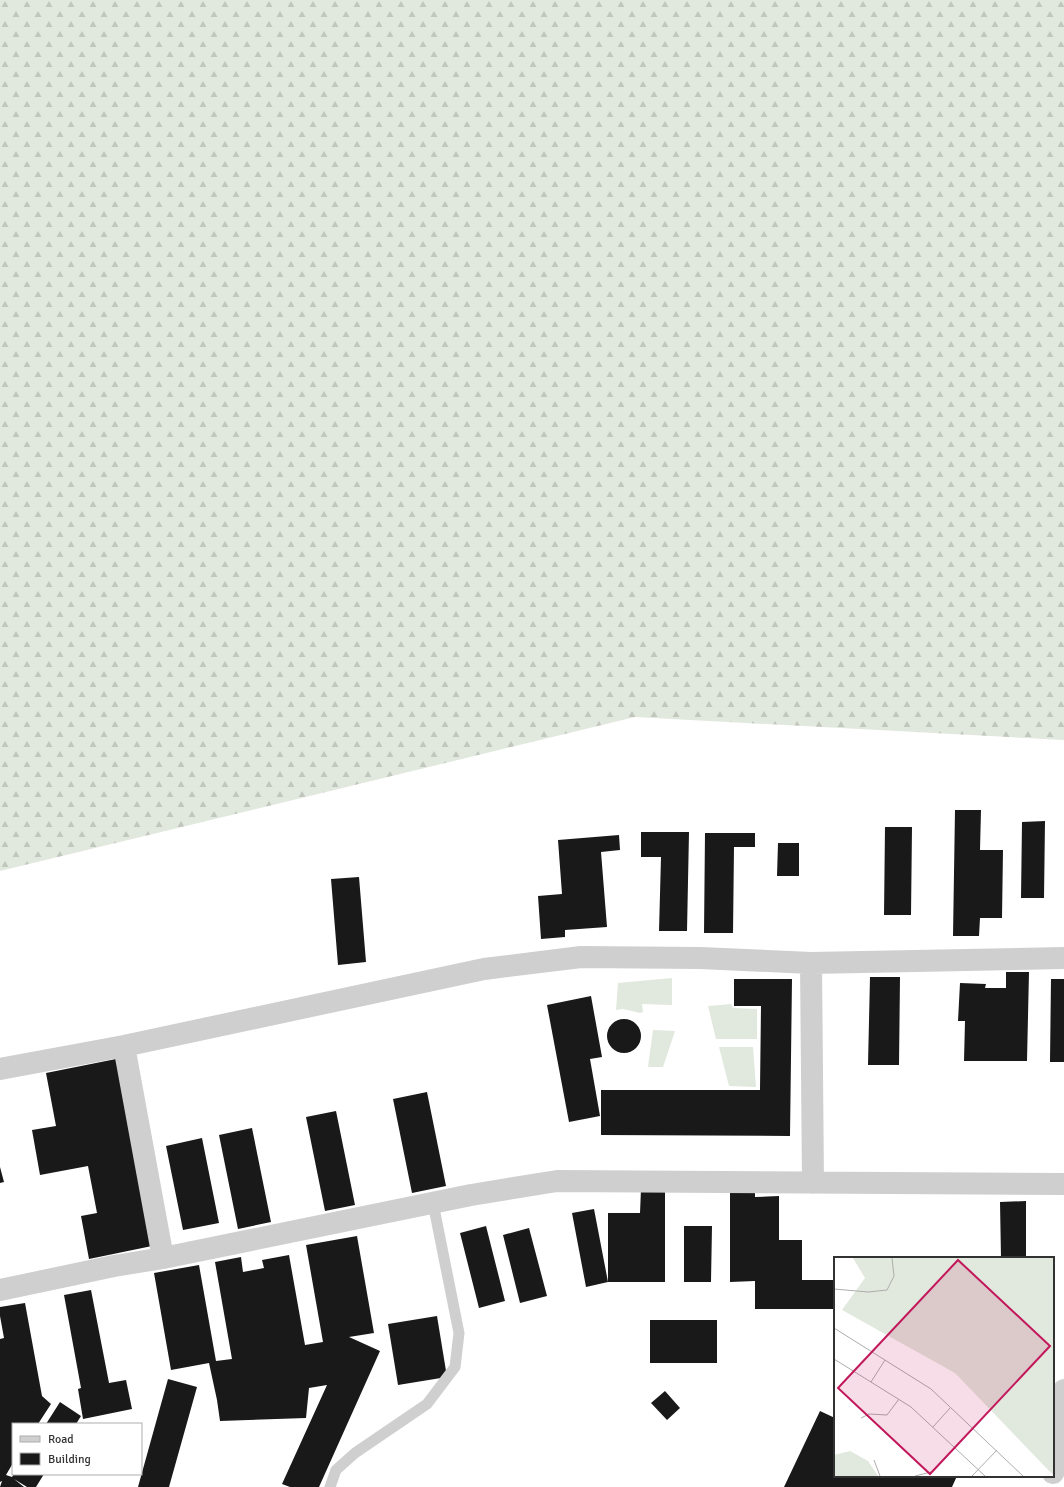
<svg xmlns="http://www.w3.org/2000/svg" width="1064" height="1487" font-family="Signika,sans-serif">
<style>
.grass{fill:#e1e8dd}
.forest{fill:url(#forest-firs)}
.building{fill:#191919}
.lines{fill:none;stroke-linecap:round;stroke-linejoin:round}
.lane{stroke:#cfcfcf;stroke-width:11}
.street{stroke:#cfcfcf;stroke-width:22}
.inset-road{fill:none;stroke:#adadad;stroke-width:1}
.view{fill:#c2185b;fill-opacity:0.15;stroke:#c2185b;stroke-width:2}
.inset-edge{fill:none;stroke:#323232;stroke-width:2}
</style>
<defs>
<pattern id="forest-firs" width="22" height="20" patternUnits="userSpaceOnUse"><rect width="22" height="20" fill="#e1e8dd"/><path d="M5 1l3.5 6h-7zM16 11l3.5 6h-7z" fill="#c2c7be"/></pattern>
</defs>
<rect width="100%" height="100%" fill="#fff"/>
<!-- grass -->
<path class="grass" d="M 672,978 L 672,1005 L 642,1004 L 643,1012 L 640,1013 L 623,1009 L 616,1010 L 618,983 Z
M 731,1004 L 733,1008 L 757,1009 L 757,1039 L 716,1039 L 708,1006 Z
M 653,1030 L 675,1031 L 663,1067 L 648,1067 Z
M 719,1047 L 753,1047 L 756,1087 L 729,1086 Z"/>
<!-- forest -->
<path class="forest" d="M 0,0 L 1064,0 L 1064,740 L 635,717 L 0,871 Z"/>
<!-- building -->
<path class="building" d="M 955,810 L 981,810 L 980,850 L 1003,850 L 1002,918 L 980,918 L 979,936 L 953,936 Z
M 1045,821 L 1044,898 L 1021,898 L 1022,822 Z
M 885,827 L 912,827 L 911,915 L 884,915 Z
M 641,832 L 689,832 L 687,931 L 659,931 L 661,857 L 641,857 Z
M 705,833 L 755,833 L 755,847 L 734,847 L 733,933 L 704,933 Z
M 619,835 L 620,850 L 601,852 L 607,927 L 565,930 L 565,937 L 541,939 L 538,896 L 562,894 L 558,840 Z
M 778,843 L 799,843 L 799,876 L 777,876 Z
M 359,877 L 366,962 L 338,965 L 331,879 Z
M 1006,972 L 1029,972 L 1027,1061 L 964,1061 L 965,1021 L 958,1021 L 960,983 L 986,984 L 985,988 L 1006,988 Z
M 870,977 L 900,977 L 899,1065 L 868,1065 Z
M 734,979 L 792,979 L 790,1136 L 601,1135 L 601,1090 L 760,1090 L 761,1006 L 734,1006 Z
M 1051,979 L 1064,979 L 1064,1062 L 1050,1062 Z
M 591,996 L 602,1057 L 590,1059 L 600,1116 L 569,1122 L 547,1005 Z
M607 1036a17 17 0 1 1 34 0a17 17 0 1 1-34 0Z
M 116,1059 L 152,1246 L 89,1259 L 81,1216 L 97,1213 L 88,1166 L 40,1175 L 32,1130 L 56,1126 L 46,1073 Z
M 427,1092 L 446,1186 L 412,1193 L 393,1099 Z
M 336,1111 L 355,1205 L 325,1211 L 306,1117 Z
M 252,1128 L 271,1222 L 238,1229 L 219,1135 Z
M 202,1138 L 219,1223 L 183,1230 L 166,1146 Z
M 0,1167 L 4,1182 L 0,1183 Z
M 641,1189 L 665,1189 L 665,1282 L 608,1282 L 586,1287 L 572,1213 L 594,1209 L 608,1282 L 608,1213 L 640,1213 Z
M 730,1189 L 755,1189 L 755,1197 L 779,1196 L 779,1240 L 802,1240 L 802,1280 L 835,1280 L 835,1309 L 755,1309 L 755,1281 L 730,1282 Z
M 1026,1201 L 1026,1258 L 1001,1258 L 1000,1202 Z
M 486,1226 L 505,1301 L 479,1308 L 460,1233 Z
M 684,1226 L 712,1226 L 711,1282 L 684,1282 Z
M 529,1228 L 547,1296 L 520,1303 L 503,1235 Z
M 357,1236 L 374,1333 L 349,1337 L 380,1351 L 319,1487 L 290,1487 L 282,1484 L 327,1385 L 309,1388 L 306,1418 L 220,1421 L 217,1400 L 209,1363 L 171,1370 L 154,1273 L 199,1265 L 216,1361 L 232,1359 L 215,1262 L 241,1257 L 243,1272 L 264,1268 L 262,1260 L 289,1255 L 305,1345 L 323,1342 L 306,1245 Z
M 91,1290 L 109,1383 L 126,1380 L 132,1409 L 83,1419 L 78,1389 L 81,1388 L 64,1295 Z
M 25,1303 L 42,1396 L 51,1404 L 38,1424 L 13,1424 L 13,1463 L 6,1475 L 12,1477 L 14,1474 L 44,1474 L 36,1487 L 27,1487 L 14,1479 L 24,1487 L 0,1487 L 2,1481 L 0,1482 L 0,1339 L 4,1338 L 0,1316 L 0,1307 Z
M 437,1316 L 447,1377 L 398,1385 L 388,1324 Z
M 650,1320 L 717,1320 L 717,1363 L 650,1363 Z
M 168,1379 L 197,1387 L 169,1487 L 138,1487 Z
M 665,1391 L 680,1408 L 667,1420 L 651,1403 Z
M 60,1402 L 81,1416 L 76,1424 L 46,1424 Z
M 820,1411 L 835,1418 L 835,1476 L 957,1476 L 952,1487 L 784,1487 Z"/>
<g class="lines">
<!-- lane -->
<path class="lane" d="M 330,1487 L 336,1470 L 355,1453 L 427,1404 L 455,1367 L 459,1333 L 433,1203"/>
<!-- street -->
<path class="street" d="M 811,963 L 813,1183
M 124,1046 L 163,1258
M 0,1069 L 124,1046 L 484,969 L 581,957 L 700,958 L 811,963 L 1064,958
M 0,1290 L 114,1266 L 163,1258 L 471,1195 L 557,1181 L 1064,1184
M 1053,1473 L 1057,1466 L 1064,1390"/>
</g>
<!-- overview -->
<g transform="translate(834 1257)">
<rect width="220" height="220" fill="#fff"/>
<path d="M 19,1 L 220,1 L 220,219 L 121,116 L 8,53 L 31,21 Z" fill="#e1e8dd"/>
<path d="M 16,194 L 34,204 L 44,219 L 0,219 L 0,198 Z" fill="#e1e8dd"/>
<path class="inset-road" d="M 0,32 L 34,35 L 53,33 L 60,19 L 58,1M 0,71 L 97,132 L 189,219M 0,102 L 77,150 L 151,219M 37,125 L 51,103M 27,161 L 35,157 L 53,158 L 65,142M 99,170 L 116,151M 40,203 L 46,219M 81,219 L 97,215 L 107,205M 138,219 L 163,193"/>
<path class="view" d="M 124,3 L 216,89 L 96,217 L 4,131 Z"/>
<rect width="220" height="220" class="inset-edge"/>
</g>
<!-- legend -->
<rect x="12" y="1423" width="130" height="52" fill="#ffffff" stroke="#adadad"/>
<rect x="20" y="1436" width="20" height="6" fill="#cfcfcf" stroke="#adadad"/>
<text x="48" y="1443" font-size="12" fill="#323232">Road</text>
<rect x="20" y="1453" width="20" height="12" fill="#191919" stroke="#adadad"/>
<text x="48" y="1463" font-size="12" fill="#323232">Building</text>
</svg>
